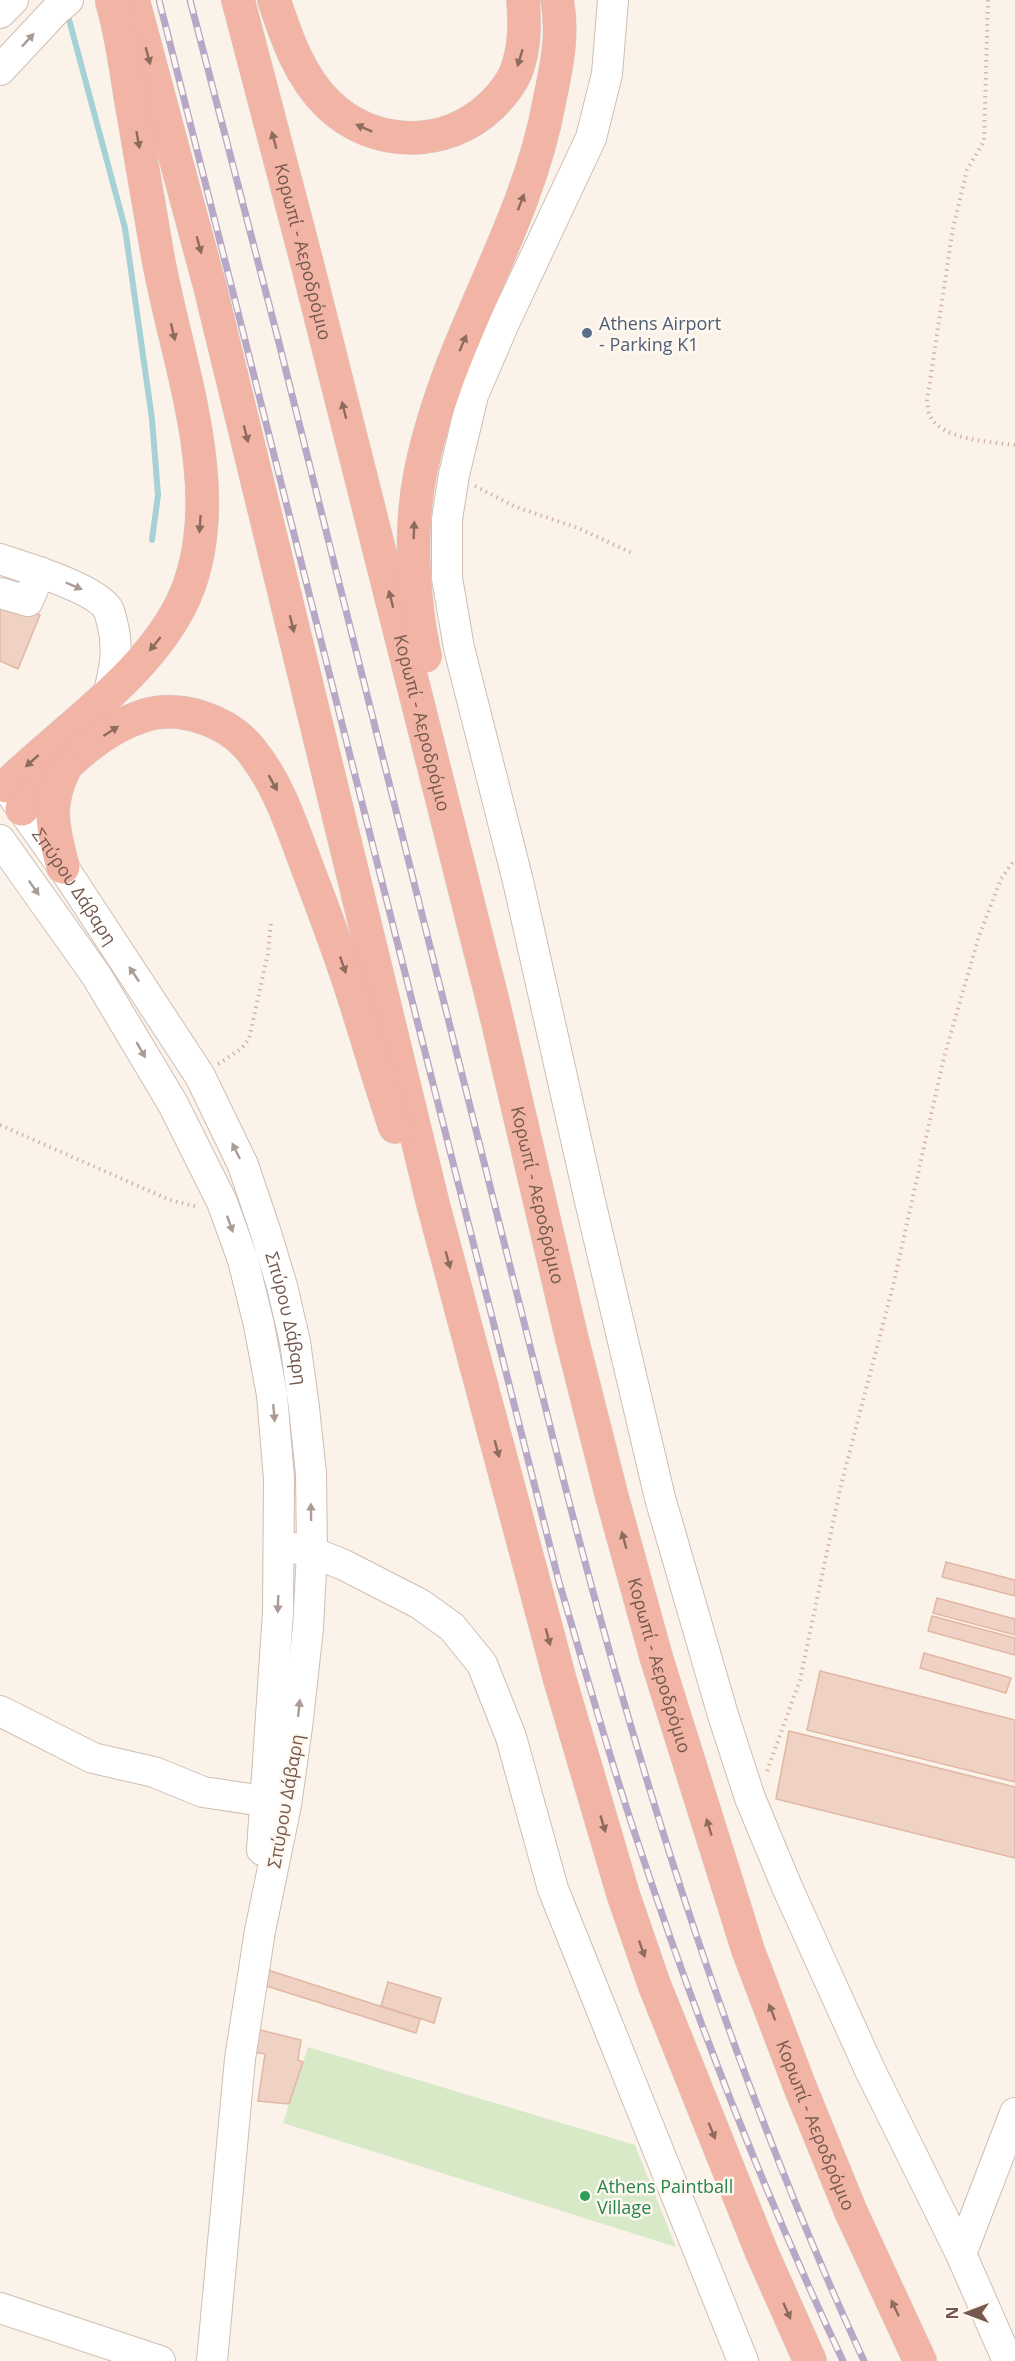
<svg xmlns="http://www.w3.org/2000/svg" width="1015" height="2361" font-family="'Open Sans',sans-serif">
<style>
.green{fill:#d8e9c8}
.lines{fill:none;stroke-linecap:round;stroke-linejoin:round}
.stream{stroke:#a6d1d6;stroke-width:6}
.building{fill:#efd2c3;stroke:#e1b7a4;stroke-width:1.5}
.minor-casing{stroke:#cfbdb2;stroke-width:32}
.highway-casing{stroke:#d8d1cd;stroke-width:34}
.path{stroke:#d5b5a6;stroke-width:4;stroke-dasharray:1.5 4.5;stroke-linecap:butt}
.minor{stroke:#fff;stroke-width:30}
.highway{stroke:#f2b4a5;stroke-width:33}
.rail-casing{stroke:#b6a8c6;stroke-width:7}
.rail{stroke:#fef8f0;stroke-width:4.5;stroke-dasharray:14;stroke-linecap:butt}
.oneway{fill:#ac9b95}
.oneway2{fill:#8e6b5f}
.service-dot{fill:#5c6f8a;stroke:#fef8f0;stroke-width:2}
.leisure-dot{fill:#2e9e5b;stroke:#fef8f0;stroke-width:2}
.labels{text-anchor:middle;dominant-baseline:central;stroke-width:5;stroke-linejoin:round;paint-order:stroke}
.street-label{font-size:18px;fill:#75594e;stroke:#fef8f0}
.service-label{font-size:18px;fill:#4e5e75;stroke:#fef8f0;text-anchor:start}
.leisure-label{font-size:18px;fill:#27864d;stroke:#fef8f0;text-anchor:start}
</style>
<rect width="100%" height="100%" fill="#fbf3ea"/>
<!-- green -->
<path class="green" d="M 308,2047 L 635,2145 L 676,2247 L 283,2123 Z"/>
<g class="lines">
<!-- stream -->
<path class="stream" d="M 67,12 L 125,228 L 152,419 L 158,495 L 152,540"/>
</g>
<!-- building -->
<path class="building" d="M 0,598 L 40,615 L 18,669 L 0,661 Z
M 946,1562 L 1015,1580 L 1015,1596 L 942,1577 Z
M 937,1598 L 1015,1619 L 1015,1635 L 933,1613 Z
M 932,1616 L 1015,1638 L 1015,1655 L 928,1631 Z
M 924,1653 L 1011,1678 L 1006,1693 L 920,1668 Z
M 820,1671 L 1015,1720 L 1015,1782 L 807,1730 Z
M 789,1731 L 1015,1787 L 1015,1858 L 776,1799 Z
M 268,1970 L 420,2019 L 416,2033 L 263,1985 Z
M 388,1982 L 441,1998 L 434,2023 L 381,2006 Z
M 256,2029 L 301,2040 L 298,2060 L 303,2062 L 289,2104 L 258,2101 L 265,2054 L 254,2052 Z"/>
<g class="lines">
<defs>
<g id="minor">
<path d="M 613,0 L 607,74 L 591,138 L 505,321 L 473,395 L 454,475 L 447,519 L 447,578 L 459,648 L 518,881 L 589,1197 L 660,1498 L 723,1715 L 750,1798 L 787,1887 L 870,2070 L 961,2254 L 1008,2361"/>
<path d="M 0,13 L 13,0"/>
<path d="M 0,70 L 56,10 L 68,0"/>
<path d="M 0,559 C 24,567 95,588 108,609 C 110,612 111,619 112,622 C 119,648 115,669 108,695"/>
<path d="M 0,593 L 28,601 L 40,572"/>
<path id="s1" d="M 8,789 L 63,867 L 200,1076 L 243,1165 L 266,1233 L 282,1286 L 295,1342 L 304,1408 L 311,1473 L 312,1552 L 308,1628 L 297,1727 L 286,1805 L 260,1931 L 240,2059 L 212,2361"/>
<path d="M 0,840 L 96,975 L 173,1104 L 222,1202 L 243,1260 L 259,1325 L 272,1395 L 279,1479 L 278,1612 L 262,1850"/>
<path d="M 293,1548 L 312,1552 L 344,1565 L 420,1604 L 452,1627 L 482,1664 L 511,1737 L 553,1889 L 743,2361"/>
<path d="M 0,1711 L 93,1758 L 154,1772 L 203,1792 L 283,1804"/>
<path d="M 961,2254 L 1015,2113"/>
<path d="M 0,2308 L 160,2361"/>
</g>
<g id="highway">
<path d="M 133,0 L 210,287 L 433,1204 L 560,1680 L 623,1894 L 654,1984 L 762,2253 L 810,2361"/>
<path id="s2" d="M 238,0 L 307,263 L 493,1002 L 572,1339 L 612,1497 L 657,1660 L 748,1950 L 800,2087 L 851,2212 L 920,2361"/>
<path d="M 274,0 C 286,37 300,77 328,104 C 374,149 447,149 492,105 C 501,96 511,84 516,72 C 525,48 525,25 523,0"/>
<path d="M 425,656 C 413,601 409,530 420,475 C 426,443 436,411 447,380 C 481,287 531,201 549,103 C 556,69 564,35 557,0"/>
<path d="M 6,786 C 64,729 152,672 185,596 C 230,491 175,358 157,252 C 148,200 139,148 130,95 C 125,64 121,32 112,2"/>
<path d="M 22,809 C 58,774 94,731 143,716 C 179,704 227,720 251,750 C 280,786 293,830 309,872 C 324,911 338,949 351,988 C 366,1034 379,1081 395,1127"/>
<path d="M 63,867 C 53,828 46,806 65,768"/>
</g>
</defs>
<!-- minor casing -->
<use href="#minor" class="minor-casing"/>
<!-- highway casing -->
<use href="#highway" class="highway-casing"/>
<!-- path -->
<path class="path" d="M 988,0 L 984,141 L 967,170 L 953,228 L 927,401 C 928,406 928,412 930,416 C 942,440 991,442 1015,445
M 475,486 L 516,507 L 578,528 L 632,553
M 218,1064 L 241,1049 L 249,1039 L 268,953 L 271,922
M 0,1125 L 170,1200 L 198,1207
M 767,1771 L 800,1680 L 841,1485 L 893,1286 L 944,1057 L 979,936 L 1001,879 L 1015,859"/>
<!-- minor -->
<use href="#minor" class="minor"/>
<!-- highway -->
<use href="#highway" class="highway"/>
<defs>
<path id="rail" d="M 159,0 L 559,1582 C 585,1669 609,1757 638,1843 C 696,2019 764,2193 843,2361
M 190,0 L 278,339 L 565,1486 C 642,1785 734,2080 864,2361"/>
</defs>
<!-- rail casing -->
<use href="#rail" class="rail-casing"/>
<!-- rail -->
<use href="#rail" class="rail"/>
</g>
<!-- one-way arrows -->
<defs><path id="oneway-solid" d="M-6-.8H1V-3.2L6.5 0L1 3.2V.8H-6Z" transform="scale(1.5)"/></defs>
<g class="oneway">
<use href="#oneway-solid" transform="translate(28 40) rotate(-47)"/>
<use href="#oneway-solid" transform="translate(74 586) rotate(23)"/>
<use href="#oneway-solid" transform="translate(34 888) rotate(55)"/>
<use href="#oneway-solid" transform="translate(134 974) rotate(-124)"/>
<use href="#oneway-solid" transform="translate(141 1050) rotate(60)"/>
<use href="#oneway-solid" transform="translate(236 1151) rotate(-116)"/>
<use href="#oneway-solid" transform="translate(230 1224) rotate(70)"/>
<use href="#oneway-solid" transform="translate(274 1413) rotate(85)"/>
<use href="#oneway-solid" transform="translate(311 1512) rotate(-91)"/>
<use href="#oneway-solid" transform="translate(278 1604) rotate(92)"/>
<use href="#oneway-solid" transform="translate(299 1708) rotate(-84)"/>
</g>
<g class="oneway2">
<use href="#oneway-solid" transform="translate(148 56) rotate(75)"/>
<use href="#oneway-solid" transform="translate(520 58) rotate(107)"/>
<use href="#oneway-solid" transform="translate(364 128) rotate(-156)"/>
<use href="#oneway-solid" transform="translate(138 140) rotate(80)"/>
<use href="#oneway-solid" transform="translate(274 140) rotate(-105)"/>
<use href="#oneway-solid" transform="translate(521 202) rotate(-69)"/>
<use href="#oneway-solid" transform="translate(199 245) rotate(75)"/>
<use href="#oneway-solid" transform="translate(173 332) rotate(77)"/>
<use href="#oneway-solid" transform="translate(463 343) rotate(-67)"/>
<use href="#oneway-solid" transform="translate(344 410) rotate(-104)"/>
<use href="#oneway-solid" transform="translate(246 434) rotate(76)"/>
<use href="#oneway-solid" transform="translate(200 524) rotate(94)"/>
<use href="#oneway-solid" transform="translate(414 530) rotate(-88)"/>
<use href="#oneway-solid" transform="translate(391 599) rotate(-104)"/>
<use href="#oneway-solid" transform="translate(292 624) rotate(76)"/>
<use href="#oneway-solid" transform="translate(155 644) rotate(129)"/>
<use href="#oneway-solid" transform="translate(111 731) rotate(-33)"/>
<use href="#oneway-solid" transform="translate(32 761) rotate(138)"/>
<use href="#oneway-solid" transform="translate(273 783) rotate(61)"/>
<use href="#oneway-solid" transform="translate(343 965) rotate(71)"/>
<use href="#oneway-solid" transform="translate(448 1260) rotate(75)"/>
<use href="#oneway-solid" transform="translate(497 1449) rotate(75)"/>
<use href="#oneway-solid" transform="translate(624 1540) rotate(-105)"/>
<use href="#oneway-solid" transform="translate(548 1637) rotate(75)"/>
<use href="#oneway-solid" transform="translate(603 1824) rotate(73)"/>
<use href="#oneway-solid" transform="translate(709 1827) rotate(-107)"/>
<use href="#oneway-solid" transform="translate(642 1949) rotate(71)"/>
<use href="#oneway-solid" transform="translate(772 2012) rotate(-111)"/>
<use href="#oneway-solid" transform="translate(712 2131) rotate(68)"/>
<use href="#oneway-solid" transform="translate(895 2308) rotate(-115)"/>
<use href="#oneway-solid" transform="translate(787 2311) rotate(66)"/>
</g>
<!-- markers -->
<circle class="service-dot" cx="587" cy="333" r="6"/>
<circle class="leisure-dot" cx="585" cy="2196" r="6"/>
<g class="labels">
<!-- street labels -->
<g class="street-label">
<text stroke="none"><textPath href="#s2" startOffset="260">Κορωπί - Αεροδρόμιο</textPath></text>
<text stroke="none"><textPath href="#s2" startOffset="746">Κορωπί - Αεροδρόμιο</textPath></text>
<text stroke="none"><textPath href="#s1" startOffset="118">Σπύρου Δάβαρη</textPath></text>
<text stroke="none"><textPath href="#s2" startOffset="1232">Κορωπί - Αεροδρόμιο</textPath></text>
<text stroke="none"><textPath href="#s1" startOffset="604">Σπύρου Δάβαρη</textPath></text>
<text stroke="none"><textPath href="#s2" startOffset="1718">Κορωπί - Αεροδρόμιο</textPath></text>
<text transform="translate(285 1801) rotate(-80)">Σπύρου Δάβαρη</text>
<text stroke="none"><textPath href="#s2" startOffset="2204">Κορωπί - Αεροδρόμιο</textPath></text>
</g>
<!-- service labels -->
<g class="service-label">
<text x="599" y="323">Athens Airport<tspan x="599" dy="21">- Parking K1</tspan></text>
</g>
<!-- leisure labels -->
<g class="leisure-label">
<text x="597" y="2186">Athens Paintball<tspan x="597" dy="21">Village</tspan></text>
</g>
</g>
<!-- north arrow -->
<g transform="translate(967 2313) rotate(270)" stroke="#fef8f0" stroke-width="4.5" paint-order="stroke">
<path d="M0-4.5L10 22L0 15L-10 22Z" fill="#75594e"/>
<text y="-9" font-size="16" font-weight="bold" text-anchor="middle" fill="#75594e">N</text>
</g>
</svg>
